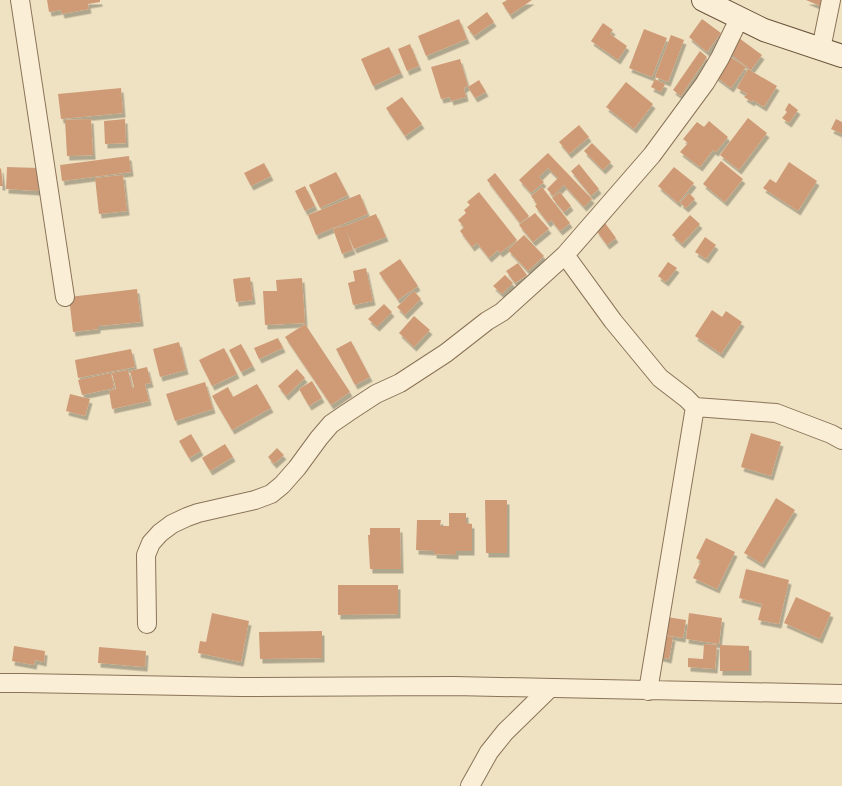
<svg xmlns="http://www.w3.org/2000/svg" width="842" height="786" font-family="'Source Serif 4',serif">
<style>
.building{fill:#cf9b77;filter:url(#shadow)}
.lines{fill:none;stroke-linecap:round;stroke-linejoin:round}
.minor-casing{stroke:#8a7359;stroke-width:20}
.secondary-casing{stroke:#6c543c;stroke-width:24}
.minor{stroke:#faefd6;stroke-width:18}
.secondary{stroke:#faefd6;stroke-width:22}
</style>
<defs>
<filter id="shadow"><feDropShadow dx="2.5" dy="4.5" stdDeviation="0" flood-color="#0004"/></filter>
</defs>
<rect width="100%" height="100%" fill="#efe2c2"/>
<!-- building -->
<path class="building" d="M 47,0 L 100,0 L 100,2 L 88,4 L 89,9 L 62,14 L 61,10 L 49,12 Z
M 507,0 L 532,0 L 510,15 L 502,3 Z
M 806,0 L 823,0 L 820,6 Z
M 487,12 L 494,22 L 474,36 L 467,27 Z
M 459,19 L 467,39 L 426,56 L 418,36 Z
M 702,19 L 721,33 L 707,52 L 689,37 Z
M 603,23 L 613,30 L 610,34 L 627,46 L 618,60 L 591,41 Z
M 644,29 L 667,38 L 652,77 L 629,68 Z
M 671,35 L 684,40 L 668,82 L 655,77 Z
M 739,38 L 762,55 L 751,70 L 728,52 Z
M 410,44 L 419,66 L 407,71 L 398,49 Z
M 389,47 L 401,73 L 373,86 L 361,59 Z
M 700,51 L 707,57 L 681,96 L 673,90 Z
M 729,56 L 746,67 L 731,88 L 715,76 Z
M 460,59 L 468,86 L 464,88 L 466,97 L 451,101 L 450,97 L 441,99 L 431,67 Z
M 748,69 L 777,86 L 764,107 L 753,100 L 752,102 L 744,97 L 747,94 L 737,88 Z
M 655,79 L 665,84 L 661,92 L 651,87 Z
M 479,80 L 486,92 L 475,98 L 468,87 Z
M 626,82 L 653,104 L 634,129 L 606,107 Z
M 121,88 L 123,113 L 61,119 L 58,94 Z
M 402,97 L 422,124 L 405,136 L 386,108 Z
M 789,103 L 798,110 L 789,123 L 782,118 L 787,112 L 785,110 Z
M 748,118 L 767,133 L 739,170 L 720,155 Z
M 91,119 L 93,155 L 67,156 L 65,120 Z
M 125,119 L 126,143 L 105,144 L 104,121 Z
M 836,119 L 842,122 L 842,134 L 831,129 Z
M 709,121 L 728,137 L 716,152 L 713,150 L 700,167 L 680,152 L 688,143 L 683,139 L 697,122 L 704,127 Z
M 579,125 L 589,137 L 569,154 L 559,142 Z
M 592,143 L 611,162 L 603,170 L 584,151 Z
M 548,153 L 592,199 L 584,207 L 564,185 L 553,196 L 547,189 L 558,178 L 548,168 L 539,177 L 544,182 L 531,193 L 519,180 Z
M 129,156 L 131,172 L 62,181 L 60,165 Z
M 721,161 L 743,179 L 725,202 L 703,184 Z
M 789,162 L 817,181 L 798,211 L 763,188 L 770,179 L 776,183 Z
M 264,163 L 271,176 L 251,186 L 244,173 Z
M 579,164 L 599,189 L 591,196 L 571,171 Z
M 7,167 L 39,168 L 38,191 L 6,189 Z
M 674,167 L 694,183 L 678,203 L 658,186 Z
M 1,168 L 3,186 L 0,186 L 0,169 Z
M 336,172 L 348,195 L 320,208 L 309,185 Z
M 495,173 L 529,216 L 520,223 L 487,180 Z
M 123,175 L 127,211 L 99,214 L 95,178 Z
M 305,186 L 315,206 L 305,211 L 295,191 Z
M 542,187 L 570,223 L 560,231 L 551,220 L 548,223 L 535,206 L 537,204 L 531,196 Z
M 479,192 L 517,240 L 500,253 L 498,250 L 489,258 L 477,243 L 472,247 L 460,231 L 464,227 L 458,220 L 466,213 L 464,210 L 470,205 L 467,202 Z
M 560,192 L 571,206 L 564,212 L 552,198 Z
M 689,193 L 695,199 L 686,208 L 680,203 Z
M 360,194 L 368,214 L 316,235 L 308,215 Z
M 535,213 L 549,229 L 533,242 L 519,225 Z
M 376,214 L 386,237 L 354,249 L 346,230 L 353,250 L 342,254 L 333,229 L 344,226 L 345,226 Z
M 690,215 L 700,224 L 682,244 L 672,235 Z
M 605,223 L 616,238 L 607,245 L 596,230 Z
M 524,235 L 544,256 L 528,271 L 508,250 Z
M 705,237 L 716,245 L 706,259 L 695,252 Z
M 400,259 L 418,286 L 398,300 L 379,273 Z
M 668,262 L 677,268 L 666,282 L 658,276 Z
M 518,263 L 527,275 L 515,283 L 506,271 Z
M 366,268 L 373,301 L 353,305 L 348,283 L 355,281 L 353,271 Z
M 505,275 L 513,283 L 502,294 L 493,286 Z
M 250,277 L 253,300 L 236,302 L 233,279 Z
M 302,278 L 305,323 L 265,325 L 263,291 L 277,291 L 276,280 Z
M 137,289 L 141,322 L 98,326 L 98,329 L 73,332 L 69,297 Z
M 414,291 L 421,299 L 405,315 L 397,307 Z
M 384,304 L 392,312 L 377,327 L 368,319 Z
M 712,310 L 722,317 L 726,311 L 742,322 L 721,354 L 695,336 Z
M 414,316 L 430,330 L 414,347 L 399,333 Z
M 305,324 L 350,392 L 331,405 L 285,337 Z
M 278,338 L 283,348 L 259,359 L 254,348 Z
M 351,341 L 370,377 L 355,385 L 336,349 Z
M 179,342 L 186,370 L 160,377 L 153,349 Z
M 241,344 L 253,366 L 241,372 L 229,350 Z
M 224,348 L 237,374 L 212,386 L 199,360 Z
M 131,349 L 135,367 L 78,378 L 75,360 Z
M 147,367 L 151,383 L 145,384 L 149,401 L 112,409 L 109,391 L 116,389 L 112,373 L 128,370 L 132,388 L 134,387 L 130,371 Z
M 297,369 L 305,378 L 286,396 L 278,386 Z
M 111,373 L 114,388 L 82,395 L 78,380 Z
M 312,381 L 322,398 L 309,406 L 299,389 Z
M 205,382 L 213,409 L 175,421 L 166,394 Z
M 257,384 L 271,408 L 232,430 L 212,396 L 228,387 L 233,397 Z
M 70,394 L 90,399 L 85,416 L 66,411 Z
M 751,433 L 781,442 L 771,476 L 741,467 Z
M 191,434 L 201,451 L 189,458 L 179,441 Z
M 225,444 L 233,457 L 210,471 L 202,458 Z
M 277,448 L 284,455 L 274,464 L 268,457 Z
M 776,498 L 795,510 L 762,564 L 744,553 Z
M 485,500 L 507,500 L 507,553 L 486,553 Z
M 449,513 L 466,513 L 466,523 L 472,524 L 472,551 L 456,551 L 456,555 L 434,554 L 434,551 L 416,550 L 417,520 L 441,520 L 440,526 L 449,526 Z
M 370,528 L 400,528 L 401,569 L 370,569 L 368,535 L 370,535 Z
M 706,538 L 735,552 L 717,589 L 693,578 L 701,561 L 696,558 Z
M 746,569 L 789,580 L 779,624 L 758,620 L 762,604 L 739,598 Z
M 338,585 L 398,585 L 398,614 L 338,615 Z
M 796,597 L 831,613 L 820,639 L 784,623 Z
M 212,613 L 249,621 L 241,662 L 198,653 L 200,641 L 206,642 Z
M 689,613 L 722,618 L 719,644 L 686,639 Z
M 667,617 L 686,620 L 683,638 L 665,635 Z
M 322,631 L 322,658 L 260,659 L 259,632 Z
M 662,635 L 673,637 L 669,659 L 657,656 Z
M 704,644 L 717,645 L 715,669 L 688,667 L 688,658 L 703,659 Z
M 720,645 L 749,646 L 749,671 L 720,671 Z
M 14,646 L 45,651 L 44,662 L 35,660 L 34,665 L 12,661 Z
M 99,647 L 146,651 L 145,667 L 98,663 Z"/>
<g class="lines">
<defs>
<path id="minor" d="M 20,0 L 65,297
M 821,49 L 831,0
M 565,255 L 613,321 L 660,378 L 686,398 L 695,407 L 776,413 L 831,434 L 842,440
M 147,624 L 146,555 L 151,543 L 160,533 L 172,524 L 187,517 L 198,513 L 255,500 L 271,494 L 282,485 L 297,468 L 319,438 L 331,424 L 347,413 L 376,394 L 400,383 L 446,353 L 487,321 L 502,312 L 565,255 L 652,155 L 705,83 L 720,58 L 740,17
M 0,683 L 22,683 L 241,687 L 454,686 L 842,694
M 648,691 L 695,407
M 470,786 L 489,752 L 505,732 L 550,688"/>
<path id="secondary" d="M 703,0 L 764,30 L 842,56"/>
</defs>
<!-- minor casing -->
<use href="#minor" class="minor-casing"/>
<!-- secondary casing -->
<use href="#secondary" class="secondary-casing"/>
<!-- minor -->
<use href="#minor" class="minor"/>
<!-- secondary -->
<use href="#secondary" class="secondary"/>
</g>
</svg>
